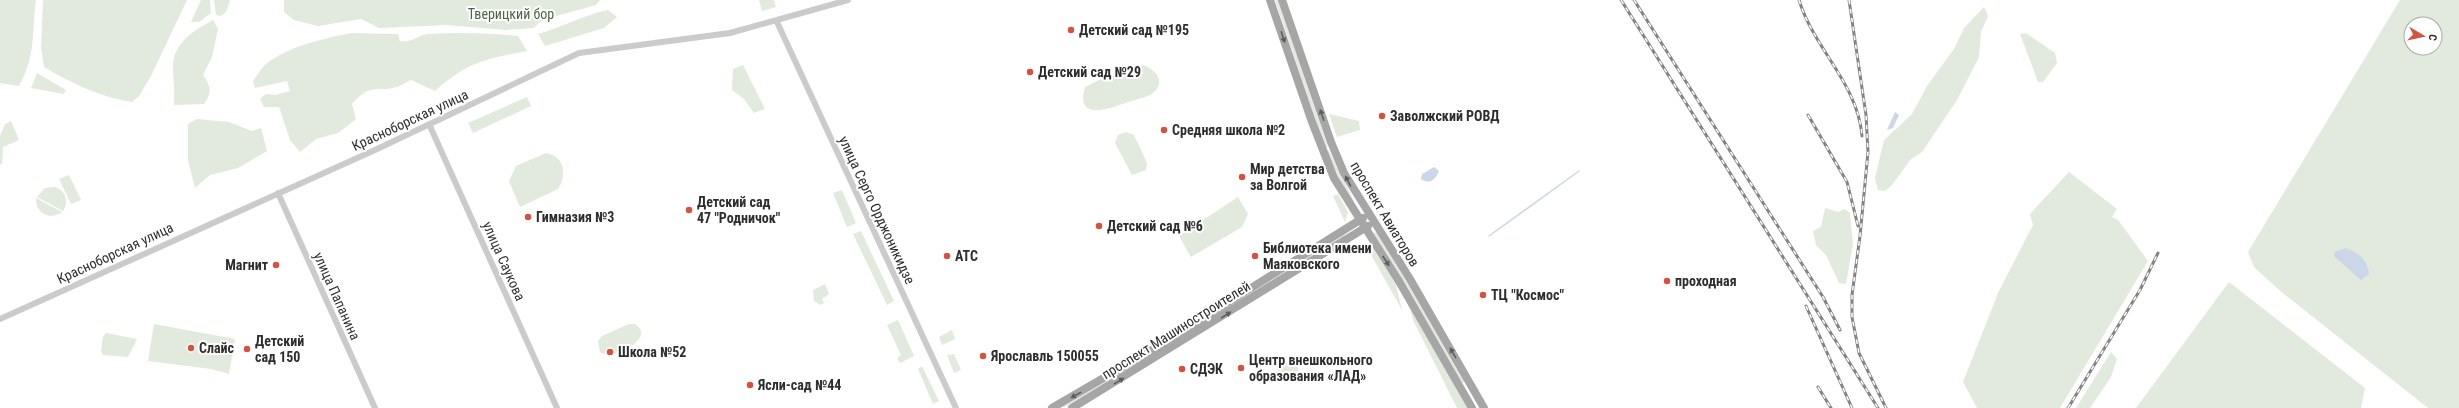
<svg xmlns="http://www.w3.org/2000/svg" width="2459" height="408" font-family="'Roboto Condensed',sans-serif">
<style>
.green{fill:#e1eadd;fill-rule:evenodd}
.water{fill:#cbd7e8}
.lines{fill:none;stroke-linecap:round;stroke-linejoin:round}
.stream{stroke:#cbd7e8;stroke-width:1.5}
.minor{stroke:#cbcbcb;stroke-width:6}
.major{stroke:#a6a6a6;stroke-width:8}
.rail-casing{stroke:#838383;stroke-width:3}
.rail{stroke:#fff;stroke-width:1.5;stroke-dasharray:4.5;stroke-linecap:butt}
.oneway{fill:#5e5e5e}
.poi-dot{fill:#d55140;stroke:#fff;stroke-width:1.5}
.labels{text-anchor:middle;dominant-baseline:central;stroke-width:4;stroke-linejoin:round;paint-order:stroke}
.park-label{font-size:14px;fill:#4a653f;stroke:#fff}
.poi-label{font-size:14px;font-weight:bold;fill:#2e2e2e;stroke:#fff;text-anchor:start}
.street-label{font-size:14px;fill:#2e2e2e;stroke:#fff}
</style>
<rect width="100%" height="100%" fill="#fff"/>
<!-- green -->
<path class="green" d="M 0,0 L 36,0 C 31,35 37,53 19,86 L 0,83 Z
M 43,0 L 187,0 L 151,76 L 139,96 L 132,102 C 100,97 71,83 44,67 L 41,48 Z
M 201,0 L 210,0 L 211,13 L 199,22 L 191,22 Z
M 214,0 L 230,0 L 226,12 L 221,16 L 216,15 Z
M 284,0 L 600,0 L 596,5 L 542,20 L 534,28 L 506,30 L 447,25 L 379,28 L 361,19 L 318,26 L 294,20 L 284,12 Z
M 759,0 L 774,0 L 776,7 L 762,11 Z
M 1275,0 L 1278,0 L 1328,147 L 1325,148 Z
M 2400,0 L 2459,0 L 2459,408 L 2428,408 L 2279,290 L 2254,267 L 2248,252 ZM 2411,24 L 2435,24 L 2435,48 L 2411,48 Z
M 1984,7 L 1988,16 L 1981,32 L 1979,57 L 1957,100 L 1922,152 L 1911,159 L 1892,185 L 1885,191 L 1878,190 L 1875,178 L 1884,140 L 1912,114 L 1927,86 L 1954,49 L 1964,28 Z
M 608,10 L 617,17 L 604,28 L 545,46 L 538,34 C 563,27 583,15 608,10 Z
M 213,20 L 218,29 L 212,57 L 203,75 C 211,86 212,93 204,104 L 174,105 C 175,92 173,80 173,67 C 173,43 194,30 213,20 Z
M 351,33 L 398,34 L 400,41 C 414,43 417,35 429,34 C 459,32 489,33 518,36 L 527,51 C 486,59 467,62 435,91 L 411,80 C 406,82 401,86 397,87 C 374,93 371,82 352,104 L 356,119 L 338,133 L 316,139 L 300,152 L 290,140 L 279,107 L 264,107 L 260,99 L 266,94 L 275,95 L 290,91 L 287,81 L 255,88 L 253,81 C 257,76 261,68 266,64 C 289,46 323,39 351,33 Z
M 2026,33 L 2055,53 L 2057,63 L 2043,82 L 2038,82 L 2020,34 Z
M 743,65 L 765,109 L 754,113 L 744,99 L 732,90 L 733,69 Z
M 1143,65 C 1155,69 1166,81 1154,92 C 1149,97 1137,99 1131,101 C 1113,107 1074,124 1085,87 L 1097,81 Z
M 37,73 L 66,90 L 64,94 L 31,88 Z
M 527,97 L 531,106 L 473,133 L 468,123 Z
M 1329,114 L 1359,121 L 1360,130 L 1337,137 Z
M 197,119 L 229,122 L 252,131 L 261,128 L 267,151 L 238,168 L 210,175 L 195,188 L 188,160 L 188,124 Z
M 11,121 L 19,140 L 3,147 L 2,165 L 0,164 L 0,136 L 5,124 Z
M 1126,132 L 1134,135 L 1147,163 L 1146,170 L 1132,175 L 1115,143 L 1118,135 Z
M 1329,150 L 1356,205 L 1341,182 L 1326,151 Z
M 546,153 C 565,156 567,175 558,189 L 520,207 L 509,181 L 516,166 Z
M 2069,172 L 2117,209 L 2112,217 L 2118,220 L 2148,261 L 2060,408 L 1977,408 L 1963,382 L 1998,293 L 2033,225 L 2030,214 Z
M 69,175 L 81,200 L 71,204 L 59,179 Z
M 55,187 C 66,191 69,201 63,211 L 37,197 L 45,188 Z
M 842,190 L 856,223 L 847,227 L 833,193 Z
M 1338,194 L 1348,212 L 1345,222 L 1333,196 Z
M 1238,197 L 1248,214 L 1242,227 L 1191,257 L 1179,236 Z
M 36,198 L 62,212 C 50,221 35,213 36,198 Z
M 1825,208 L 1838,212 L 1845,209 L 1850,213 L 1853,244 L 1846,284 L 1839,283 L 1826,255 L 1816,245 L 1813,231 L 1821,227 Z
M 861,231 L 894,301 L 887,305 L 853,234 Z
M 1376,232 L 1417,297 L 1466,381 L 1462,383 L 1414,300 L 1373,234 Z
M 1345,234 L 1346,235 L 1070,405 L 1060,408 L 1157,351 Z
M 1370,243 L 1396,285 L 1402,310 L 1366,246 Z
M 2229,282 L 2365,388 L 2361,408 L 2136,408 Z
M 825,284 L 829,294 L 822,299 L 824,303 L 821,305 L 814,301 L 813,290 Z
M 1410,308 L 1468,408 L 1457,408 L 1413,320 Z
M 898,320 L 914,356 L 900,363 L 897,358 L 901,355 L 887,325 Z
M 154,324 L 235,339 L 229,374 L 211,369 L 148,361 Z
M 629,324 L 635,324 C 658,338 611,361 600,352 L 598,341 L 602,336 Z
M 952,330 L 955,339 L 942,345 L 939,337 Z
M 106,333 L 137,339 L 128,357 L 103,355 L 101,351 L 103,337 Z
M 2111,352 L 2117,359 L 2111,377 L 2090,408 L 2076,408 Z
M 954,354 L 961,370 L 954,373 L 947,355 Z
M 1293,360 L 1299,370 L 1283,379 L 1277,370 Z
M 922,366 L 939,401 L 933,404 L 918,369 Z"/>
<!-- water -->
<path class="water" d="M 1895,112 L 1899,115 L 1893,128 L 1887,130 Z
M 1434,167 L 1439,171 C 1435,180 1430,185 1421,179 L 1422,174 Z
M 2345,248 C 2358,252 2367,259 2369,274 L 2361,280 L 2334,256 L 2335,252 Z"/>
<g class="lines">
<!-- stream -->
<path class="stream" d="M 1489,236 L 1579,171"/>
<!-- minor -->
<path class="minor" d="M 777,22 L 956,408
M 429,124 L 557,408
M 278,193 L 375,408
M 0,319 L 375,150 L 579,53 L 730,33 L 848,0"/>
<!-- major -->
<path class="major" d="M 1270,0 L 1312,122 L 1334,178 L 1400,283 L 1472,408
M 1282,0 L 1331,142 L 1344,173 L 1410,279 L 1484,408
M 1052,408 L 1155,348 L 1363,218
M 1072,408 L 1368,226"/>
<defs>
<path id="rail" d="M 1621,0 L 1878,408
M 1634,0 L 1823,297 L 1840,330
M 1799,0 C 1814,49 1858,84 1862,136
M 1849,0 L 1866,115 L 1868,152 L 1860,236 L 1852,295 L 1852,317 L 1859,353 L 1886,408
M 1808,115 L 1847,182 L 1858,226
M 1806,306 L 1852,408
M 1818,387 L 1831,408
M 2068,408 L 2140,290 L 2158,253"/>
</defs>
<!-- rail casing -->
<use href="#rail" class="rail-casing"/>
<!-- rail -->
<use href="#rail" class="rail"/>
</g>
<!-- one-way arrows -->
<defs><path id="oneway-solid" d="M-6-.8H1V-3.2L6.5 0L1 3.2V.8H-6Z"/></defs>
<g class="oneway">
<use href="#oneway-solid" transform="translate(1283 37) rotate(71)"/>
<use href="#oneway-solid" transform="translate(1322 115) rotate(-109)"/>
<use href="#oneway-solid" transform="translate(1348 181) rotate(-118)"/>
<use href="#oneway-solid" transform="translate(1386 261) rotate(57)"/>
<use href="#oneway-solid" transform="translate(1226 315) rotate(-32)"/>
<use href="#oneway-solid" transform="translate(1453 353) rotate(-120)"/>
<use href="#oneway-solid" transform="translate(1119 381) rotate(-31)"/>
<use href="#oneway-solid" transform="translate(1076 395) rotate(151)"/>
</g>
<!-- markers -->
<g class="poi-dot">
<circle cx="1071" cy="30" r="4"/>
<circle cx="1030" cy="72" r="4"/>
<circle cx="1382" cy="116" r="4"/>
<circle cx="1164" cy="130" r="4"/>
<circle cx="1242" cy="177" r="4"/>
<circle cx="689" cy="210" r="4"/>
<circle cx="528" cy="217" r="4"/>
<circle cx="1099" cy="226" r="4"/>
<circle cx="947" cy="256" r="4"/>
<circle cx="1255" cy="256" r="4"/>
<circle cx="276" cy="265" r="4"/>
<circle cx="1667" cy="281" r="4"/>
<circle cx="1483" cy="295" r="4"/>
<circle cx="191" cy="348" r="4"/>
<circle cx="247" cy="349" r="4"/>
<circle cx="610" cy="352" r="4"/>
<circle cx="983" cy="356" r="4"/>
<circle cx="1241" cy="368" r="4"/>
<circle cx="1182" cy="369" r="4"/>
<circle cx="750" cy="385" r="4"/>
</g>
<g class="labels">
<!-- park labels -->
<g class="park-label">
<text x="511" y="14">Тверицкий бор</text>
</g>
<!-- poi labels -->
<g class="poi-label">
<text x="1079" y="30">Детский сад №195</text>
<text x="1038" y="72">Детский сад №29</text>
<text x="1390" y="116">Заволжский РОВД</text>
<text x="1172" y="130">Средняя школа №2</text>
<text x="1250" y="169">Мир детства<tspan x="1250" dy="16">за Волгой</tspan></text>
<text x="697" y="202">Детский сад<tspan x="697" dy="16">47 "Родничок"</tspan></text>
<text x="536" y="217">Гимназия №3</text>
<text x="1107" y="226">Детский сад №6</text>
<text x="1263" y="248">Библиотека имени<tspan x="1263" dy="16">Маяковского</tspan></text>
<text x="955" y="256">АТС</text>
<text x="268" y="265" text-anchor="end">Магнит</text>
<text x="1675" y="281">проходная</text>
<text x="1491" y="295">ТЦ "Космос"</text>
<text x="255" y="341">Детский<tspan x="255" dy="16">сад 150</tspan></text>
<text x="199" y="348">Слайс</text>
<text x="618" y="352">Школа №52</text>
<text x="991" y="356">Ярославль 150055</text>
<text x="1249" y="360">Центр внешкольного<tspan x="1249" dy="16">образования «ЛАД»</tspan></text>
<text x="1190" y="369">СДЭК</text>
<text x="758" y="385">Ясли-сад №44</text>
</g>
<!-- street labels -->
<g class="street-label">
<text transform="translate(410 120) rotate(-25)">Красноборская улица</text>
<text transform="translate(877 210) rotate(65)">улица Серго Орджоникидзе</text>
<text transform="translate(1385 214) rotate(59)">проспект Авиаторов</text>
<text transform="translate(115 253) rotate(-25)">Красноборская улица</text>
<text transform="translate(504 261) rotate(66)">улица Саукова</text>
<text transform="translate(337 296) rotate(66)">улица Папанина</text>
<text transform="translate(1176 330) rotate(-32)">проспект Машиностроителей</text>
</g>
</g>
<!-- north arrow -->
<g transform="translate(2423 36) rotate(99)"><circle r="19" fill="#ffffff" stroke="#ababab"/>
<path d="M0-3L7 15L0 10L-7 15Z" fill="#d55140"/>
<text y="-6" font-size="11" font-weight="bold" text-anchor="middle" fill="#2e2e2e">С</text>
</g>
</svg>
